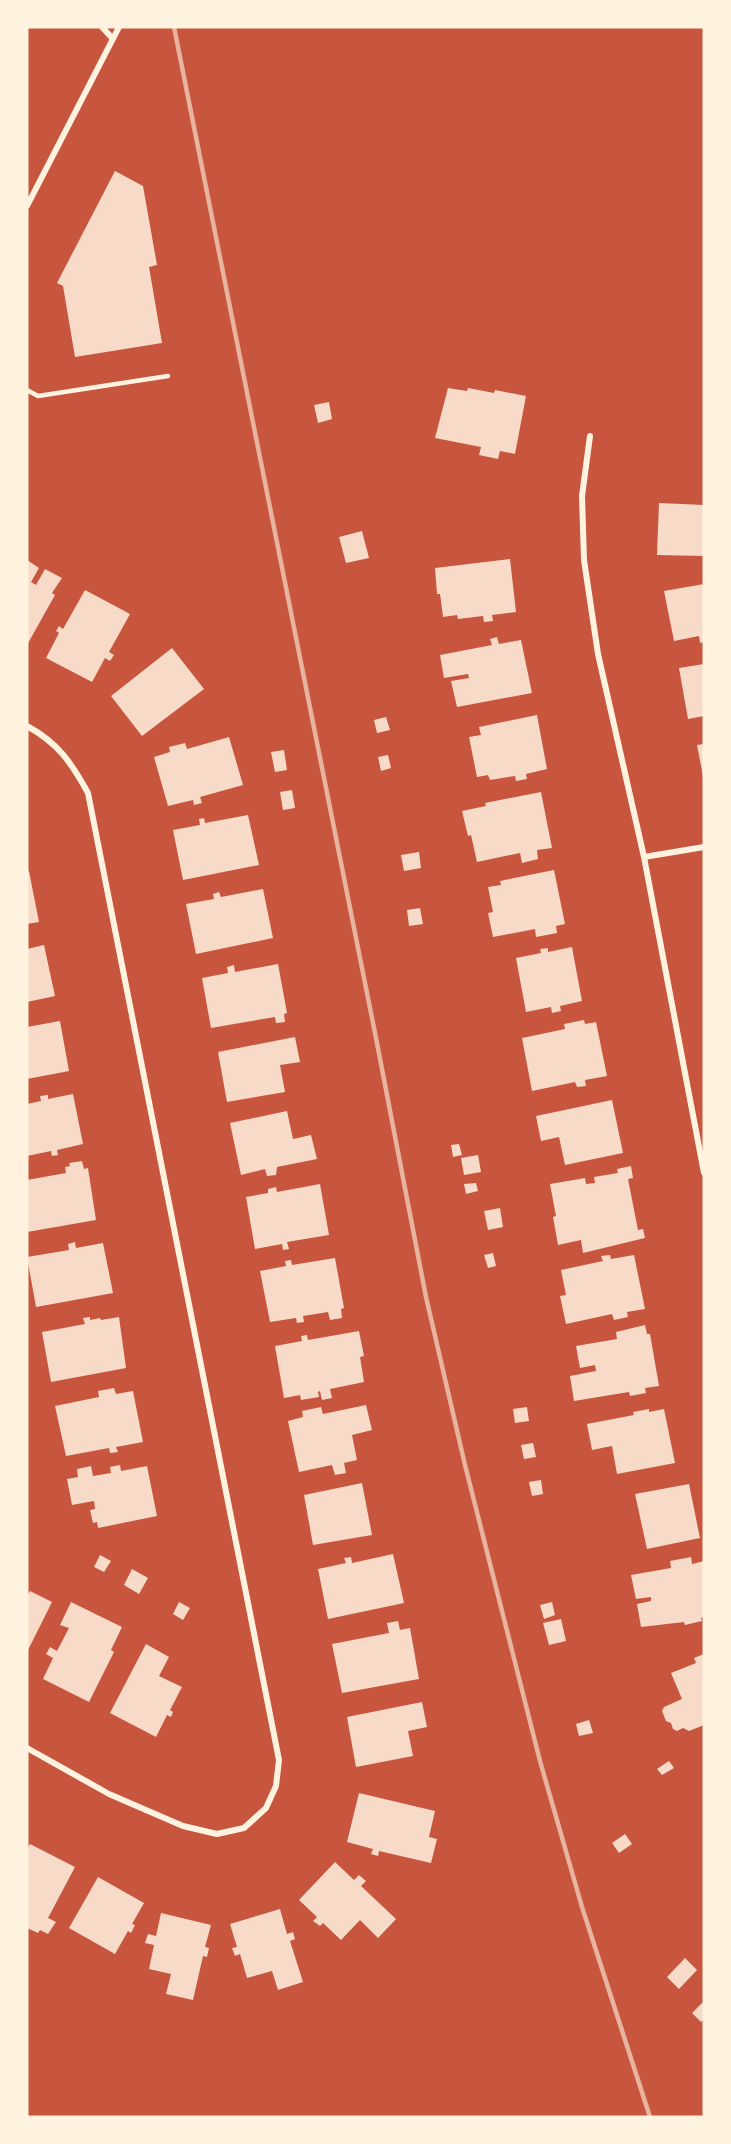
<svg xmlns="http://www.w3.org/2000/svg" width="731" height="2144" font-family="'Times New Roman',serif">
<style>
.building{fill:#f7dbc8}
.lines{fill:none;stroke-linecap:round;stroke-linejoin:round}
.service{stroke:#fff3e0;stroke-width:4.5}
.minor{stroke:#fff3e0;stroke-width:6}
.rail{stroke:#e9b49f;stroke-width:4.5}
</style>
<rect width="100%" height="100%" fill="#c8553d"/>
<!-- building -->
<path class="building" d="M 115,171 L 143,186 L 157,265 L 149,267 L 162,343 L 75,357 L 63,286 L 57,283 Z
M 448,388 L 467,391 L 468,388 L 494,393 L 495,390 L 526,396 L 515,454 L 500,451 L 498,459 L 479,455 L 481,447 L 435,438 Z
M 329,402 L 332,419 L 318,423 L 314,405 Z
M 659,503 L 704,505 L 704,556 L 657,555 Z
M 362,531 L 369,558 L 346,563 L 339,537 Z
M 510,559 L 516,612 L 492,615 L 493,621 L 484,622 L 483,616 L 458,619 L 457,615 L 443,617 L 440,594 L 437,594 L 435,568 Z
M 27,560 L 39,568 L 31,582 L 36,585 L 45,569 L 62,578 L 52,593 L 55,595 L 27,645 Z
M 704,584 L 704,642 L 700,643 L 699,636 L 674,641 L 664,591 Z
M 85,590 L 130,614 L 109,652 L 114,655 L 110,661 L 105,658 L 92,682 L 46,658 L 59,633 L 56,631 L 59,626 L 63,629 Z
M 497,637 L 499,644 L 521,640 L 532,693 L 457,707 L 451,681 L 469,678 L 468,674 L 444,678 L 440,655 L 492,645 L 490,639 Z
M 172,648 L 204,689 L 142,736 L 111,696 Z
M 704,664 L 704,716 L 688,719 L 679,668 Z
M 537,715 L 547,769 L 526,774 L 527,779 L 516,781 L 515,776 L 490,780 L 488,775 L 477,777 L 469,737 L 481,735 L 479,727 Z
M 386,717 L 390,730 L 377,733 L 374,720 Z
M 229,737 L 243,785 L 200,797 L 202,803 L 194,805 L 193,800 L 168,806 L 154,757 L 170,752 L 169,747 L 185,743 L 187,749 Z
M 704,744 L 704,776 L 703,776 L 697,745 Z
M 284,750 L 287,770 L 275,772 L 271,752 Z
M 388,755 L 391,768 L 381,771 L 378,757 Z
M 292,790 L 295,808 L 283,810 L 280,792 Z
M 541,792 L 552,848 L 537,850 L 538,859 L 522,863 L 520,853 L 477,862 L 471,835 L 468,836 L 462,811 L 486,806 L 485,803 Z
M 248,815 L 259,865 L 183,880 L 173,830 L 200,825 L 199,819 L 204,818 L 205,823 Z
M 419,852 L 421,868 L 404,871 L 401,855 Z
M 554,870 L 565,924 L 556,926 L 557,933 L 536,937 L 535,929 L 493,937 L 488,913 L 493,912 L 488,887 L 501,885 L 500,881 Z
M 29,871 L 39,922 L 27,924 L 27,872 Z
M 263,889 L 273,938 L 196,954 L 186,904 L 214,899 L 213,894 L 219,892 L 221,897 Z
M 420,908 L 423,924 L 409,926 L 407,910 Z
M 44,945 L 55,996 L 27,1002 L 27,949 Z
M 572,947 L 582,1001 L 560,1006 L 561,1011 L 552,1013 L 551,1007 L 526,1012 L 516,958 L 541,953 L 540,949 L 548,948 L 548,952 Z
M 278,964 L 287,1013 L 284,1014 L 285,1022 L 276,1023 L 275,1017 L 211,1028 L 202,978 L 228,973 L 227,967 L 234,965 L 235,972 Z
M 584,1020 L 585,1024 L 596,1022 L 607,1076 L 585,1080 L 586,1086 L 577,1087 L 575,1082 L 532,1091 L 522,1038 L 565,1029 L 564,1024 Z
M 60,1021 L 69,1071 L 27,1079 L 27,1027 Z
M 295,1037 L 300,1062 L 280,1065 L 285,1092 L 227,1102 L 218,1052 Z
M 73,1094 L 83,1144 L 57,1150 L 58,1155 L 52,1156 L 51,1151 L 27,1156 L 27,1104 L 41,1101 L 40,1096 L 48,1095 L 48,1099 Z
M 612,1100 L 623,1153 L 565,1165 L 559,1137 L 541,1141 L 536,1116 Z
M 287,1111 L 293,1139 L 311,1135 L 317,1159 L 277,1167 L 276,1175 L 267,1176 L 265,1169 L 241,1175 L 230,1123 Z
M 459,1144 L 462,1155 L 453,1157 L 451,1145 Z
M 478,1155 L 481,1172 L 464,1175 L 461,1158 Z
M 82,1161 L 84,1169 L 88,1168 L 96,1220 L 27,1232 L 27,1180 L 66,1173 L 65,1167 L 70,1166 L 69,1163 Z
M 631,1166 L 633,1178 L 628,1179 L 638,1230 L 643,1229 L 645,1238 L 583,1253 L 581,1240 L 558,1245 L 553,1217 L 556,1216 L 550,1184 L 585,1178 L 586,1184 L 595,1183 L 594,1177 L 618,1173 L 617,1169 Z
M 476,1183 L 478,1191 L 466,1194 L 464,1184 Z
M 320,1184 L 329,1235 L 287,1242 L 289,1249 L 283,1250 L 282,1244 L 255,1249 L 246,1197 L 268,1193 L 268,1189 L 276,1187 L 277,1192 Z
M 500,1208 L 503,1227 L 488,1230 L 484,1211 Z
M 75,1242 L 76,1248 L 103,1243 L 113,1293 L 36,1307 L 27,1257 L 69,1250 L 68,1244 Z
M 493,1253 L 496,1266 L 488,1268 L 484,1255 Z
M 610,1255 L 611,1259 L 634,1255 L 645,1309 L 627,1312 L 628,1317 L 614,1320 L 612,1314 L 566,1324 L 560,1296 L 566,1295 L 561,1270 L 603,1261 L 601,1256 Z
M 335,1258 L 344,1308 L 341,1309 L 342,1318 L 330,1320 L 328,1312 L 303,1316 L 304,1322 L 297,1323 L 296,1318 L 270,1322 L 260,1271 L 286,1266 L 285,1261 L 291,1260 L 292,1265 Z
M 90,1317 L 90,1320 L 100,1318 L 101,1320 L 119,1317 L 126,1368 L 51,1382 L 42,1332 L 85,1324 L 83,1318 Z
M 645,1325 L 647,1334 L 650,1334 L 659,1386 L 645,1388 L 646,1393 L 630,1396 L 629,1392 L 574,1401 L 570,1376 L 596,1371 L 595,1365 L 580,1368 L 576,1346 L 617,1339 L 616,1332 Z
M 359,1331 L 364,1356 L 360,1357 L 364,1382 L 330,1389 L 332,1398 L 322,1400 L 320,1391 L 318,1392 L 319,1397 L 301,1400 L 300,1395 L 284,1398 L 275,1346 L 302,1341 L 301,1336 L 307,1335 L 308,1340 Z
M 114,1388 L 116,1394 L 133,1391 L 143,1442 L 116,1447 L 118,1452 L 110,1453 L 109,1448 L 66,1456 L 55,1406 L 99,1397 L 98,1391 Z
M 366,1405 L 372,1430 L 352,1435 L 357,1460 L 344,1463 L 346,1473 L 335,1475 L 332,1465 L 299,1472 L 288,1421 L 303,1417 L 302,1411 L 321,1407 L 323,1414 Z
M 527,1407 L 529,1421 L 515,1423 L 513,1409 Z
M 649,1409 L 649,1412 L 664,1409 L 675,1463 L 617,1474 L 612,1446 L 592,1450 L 587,1424 L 634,1415 L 633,1412 Z
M 533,1443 L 536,1457 L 524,1459 L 521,1445 Z
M 120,1465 L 121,1471 L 147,1466 L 157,1516 L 98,1528 L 97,1522 L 93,1523 L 90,1510 L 95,1509 L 94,1501 L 72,1505 L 67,1479 L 78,1477 L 77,1469 L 91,1466 L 93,1476 L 111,1473 L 110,1467 Z
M 541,1480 L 543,1494 L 532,1496 L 529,1482 Z
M 362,1483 L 372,1535 L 313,1545 L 304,1495 Z
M 689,1484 L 700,1538 L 647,1549 L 635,1494 Z
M 393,1554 L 404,1603 L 328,1619 L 318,1569 L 346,1563 L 344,1558 L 351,1557 L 352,1563 Z
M 100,1555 L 111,1561 L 104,1572 L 94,1567 Z
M 691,1557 L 692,1564 L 704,1561 L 704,1617 L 701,1618 L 702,1621 L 685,1625 L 684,1622 L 641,1627 L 637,1604 L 651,1601 L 651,1597 L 636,1599 L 631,1575 L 671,1568 L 670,1561 Z
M 132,1569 L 148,1578 L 139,1594 L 124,1585 Z
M 30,1591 L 52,1602 L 27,1652 L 27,1596 Z
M 71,1602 L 122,1627 L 111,1650 L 114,1652 L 89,1702 L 43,1679 L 53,1658 L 46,1654 L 50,1647 L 57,1651 L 69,1628 L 60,1625 Z
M 179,1602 L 190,1608 L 183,1620 L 173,1614 Z
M 552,1602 L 555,1615 L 544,1619 L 540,1605 Z
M 561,1619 L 566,1641 L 549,1645 L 543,1623 Z
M 398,1621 L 400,1630 L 410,1628 L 419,1679 L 342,1693 L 332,1644 L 389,1633 L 387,1623 Z
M 146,1644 L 169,1657 L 159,1676 L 182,1687 L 170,1710 L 173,1712 L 171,1717 L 167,1715 L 156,1737 L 110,1713 Z
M 704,1654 L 704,1725 L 689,1731 L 683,1728 L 677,1731 L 673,1729 L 671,1723 L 666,1721 L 662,1711 L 664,1707 L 682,1699 L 671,1673 L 696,1663 L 694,1658 Z
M 422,1702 L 427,1727 L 408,1731 L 413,1756 L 356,1767 L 347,1717 Z
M 589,1720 L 593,1733 L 579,1736 L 576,1724 Z
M 669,1761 L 674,1768 L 662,1775 L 657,1769 Z
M 359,1793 L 435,1811 L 429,1837 L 437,1839 L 431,1863 L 379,1851 L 378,1856 L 371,1854 L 373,1849 L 347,1842 Z
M 625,1834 L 632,1844 L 619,1853 L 612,1843 Z
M 30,1844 L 75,1867 L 48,1918 L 56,1922 L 48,1934 L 40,1930 L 38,1933 L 27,1928 L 27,1849 Z
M 335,1862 L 354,1880 L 359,1875 L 366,1881 L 361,1886 L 396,1919 L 378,1938 L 360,1920 L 341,1940 L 323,1923 L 320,1926 L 313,1921 L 317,1917 L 299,1900 Z
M 98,1877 L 144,1903 L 132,1924 L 135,1925 L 131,1933 L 128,1931 L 115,1954 L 69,1928 Z
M 280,1909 L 287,1934 L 293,1932 L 295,1939 L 290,1941 L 303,1982 L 278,1990 L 272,1971 L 247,1978 L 240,1954 L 235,1956 L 232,1948 L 237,1947 L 230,1924 Z
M 161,1913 L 211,1925 L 205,1947 L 209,1948 L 207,1957 L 203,1956 L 193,2000 L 166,1994 L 171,1974 L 149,1969 L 154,1945 L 145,1943 L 148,1934 L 156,1936 Z
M 685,1958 L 697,1970 L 679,1989 L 667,1977 Z
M 704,2001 L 704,2019 L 701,2022 L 692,2013 Z"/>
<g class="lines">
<!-- service -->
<path class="service" d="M 27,390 L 38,396 L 168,376"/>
<!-- minor -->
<path class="minor" d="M 102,27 L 113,39
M 27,206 L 119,27
M 590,436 L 582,496 L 584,560 L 598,654 L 644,857 L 704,1173
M 27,726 C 58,743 71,762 88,793 L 279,1760 L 276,1786 L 266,1808 L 244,1828 L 217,1834 L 183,1826 L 109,1794 L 27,1748
M 644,857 L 704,847"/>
<!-- rail -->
<path class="rail" d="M 174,27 L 376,1038 L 426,1297 L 465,1465 L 540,1761 L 582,1907 L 650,2117"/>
</g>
<!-- border -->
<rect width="731" height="2144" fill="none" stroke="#fff3e0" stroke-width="57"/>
</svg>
